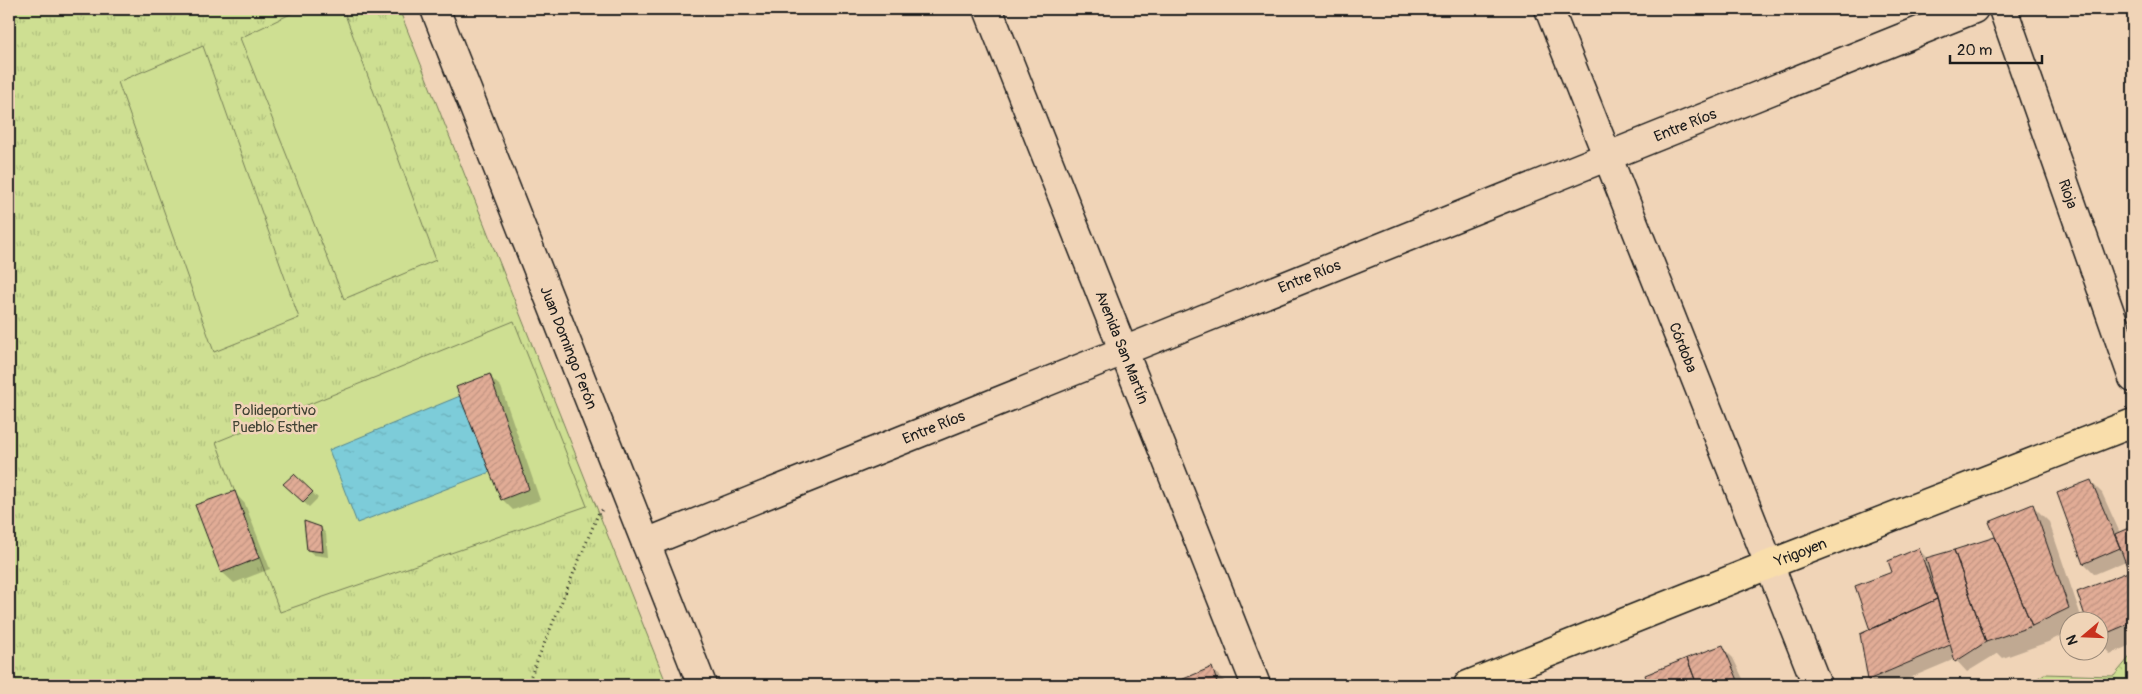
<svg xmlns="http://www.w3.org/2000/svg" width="2142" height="694" font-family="Pangolin,sans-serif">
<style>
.forest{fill:url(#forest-crowns);stroke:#757e57}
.park{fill:url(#park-tufts);stroke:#757e57}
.pitch{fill:#cedf92;stroke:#757e57}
.water{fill:url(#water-ripples);stroke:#56868d}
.shadow{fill:#0003}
.building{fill:url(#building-hatch);stroke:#1c1c1c}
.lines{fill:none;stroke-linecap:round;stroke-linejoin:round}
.minor-casing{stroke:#1c1c1c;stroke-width:31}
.major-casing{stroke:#1c1c1c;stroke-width:31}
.path{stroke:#1c1c1c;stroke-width:3;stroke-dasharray:1 4;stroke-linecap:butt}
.minor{stroke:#f0d4b7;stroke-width:28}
.major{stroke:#f9deab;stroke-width:28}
.labels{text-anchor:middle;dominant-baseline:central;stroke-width:5;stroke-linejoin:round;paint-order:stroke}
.street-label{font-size:15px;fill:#1c1c1c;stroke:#f0d4b7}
.park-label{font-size:15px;fill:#404334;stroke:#f0d4b7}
</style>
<defs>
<pattern id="forest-crowns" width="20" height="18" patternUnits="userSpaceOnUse" patternTransform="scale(1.25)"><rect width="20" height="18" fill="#cedf92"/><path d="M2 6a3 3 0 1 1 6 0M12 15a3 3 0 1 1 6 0" fill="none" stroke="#b0bf7d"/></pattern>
<pattern id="park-tufts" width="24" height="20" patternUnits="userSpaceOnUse" patternTransform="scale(1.25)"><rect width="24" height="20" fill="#cedf92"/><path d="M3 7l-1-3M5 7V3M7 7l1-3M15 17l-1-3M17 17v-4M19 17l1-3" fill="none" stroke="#b0bf7d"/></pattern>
<pattern id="water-ripples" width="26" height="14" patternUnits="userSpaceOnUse" patternTransform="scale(1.25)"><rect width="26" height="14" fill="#7dccd9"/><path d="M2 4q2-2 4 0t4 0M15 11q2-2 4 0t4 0" fill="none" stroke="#6bafba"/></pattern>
<pattern id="building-hatch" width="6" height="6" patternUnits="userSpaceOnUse" patternTransform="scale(1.25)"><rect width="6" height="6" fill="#e1ac96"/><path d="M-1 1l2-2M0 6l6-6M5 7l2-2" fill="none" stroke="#c09381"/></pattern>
</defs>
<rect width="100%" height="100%" fill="#f0d4b7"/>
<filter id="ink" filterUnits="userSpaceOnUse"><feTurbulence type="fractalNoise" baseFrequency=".02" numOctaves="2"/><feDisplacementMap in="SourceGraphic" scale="10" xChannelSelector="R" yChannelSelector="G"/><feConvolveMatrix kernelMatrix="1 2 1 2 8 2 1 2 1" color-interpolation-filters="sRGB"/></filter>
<g filter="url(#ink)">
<!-- forest -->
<path class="forest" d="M 2133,653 L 2133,685 L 2028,685 L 2044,674 L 2114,676 Z"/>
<!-- park -->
<path class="park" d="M 18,9 L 399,9 L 667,685 L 9,685 L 9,12 Z"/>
<!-- pitch -->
<path class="pitch" d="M 301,9 L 343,9 L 436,260 L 344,299 L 240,38 Z
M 203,46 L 299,318 L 214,352 L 118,82 Z
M 514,321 L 587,506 L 280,612 L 216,442 Z"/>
<!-- water -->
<path class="water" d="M 460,396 L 490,472 L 357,523 L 329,450 Z"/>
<!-- shadow -->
<path class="shadow" d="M 489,376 L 501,387 L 540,500 L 513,510 L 502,499 Z
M 294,475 L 318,498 L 309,507 L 290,490 Z
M 2091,482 L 2102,493 L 2120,533 L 2133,527 L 2133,644 L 2110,654 L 2100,643 L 2100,622 L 2131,573 L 2126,561 L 2095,574 L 2084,563 Z
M 234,492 L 245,504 L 270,569 L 234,583 L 222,572 Z
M 2033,506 L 2049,522 L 2083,622 L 2070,622 L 2070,631 L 2048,642 L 2003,658 L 1998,653 L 1967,672 L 1955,659 L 1893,685 L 1875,685 L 1869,680 L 1862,634 L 1871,630 L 1894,573 L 1918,549 L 1928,559 L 1997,538 Z
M 321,528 L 326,534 L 328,557 L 314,555 L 308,550 Z
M 1722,647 L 1733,658 L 1746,685 L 1651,685 L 1647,675 Z
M 1212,669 L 1228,685 L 1172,685 Z"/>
<!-- building -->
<path class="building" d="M 490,374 L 529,489 L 501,500 L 456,387 Z
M 294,474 L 313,492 L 303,502 L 283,484 Z
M 2091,480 L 2120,548 L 2083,564 L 2057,493 Z
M 235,491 L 259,558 L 221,573 L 195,505 Z
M 2033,504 L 2069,608 L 2032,626 L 1989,522 Z
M 304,521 L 321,527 L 323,552 L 307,550 Z
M 2133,526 L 2133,570 L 2129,572 L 2115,534 Z
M 1995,537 L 2032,626 L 1986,642 L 1954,550 Z
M 1919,548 L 1937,599 L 1870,630 L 1855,586 L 1892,572 L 1888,561 Z
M 1954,550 L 1986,642 L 1955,662 L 1926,558 Z
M 2133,570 L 2133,622 L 2100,636 L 2100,622 L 2087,622 L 2077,592 Z
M 1937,599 L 1950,645 L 1868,680 L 1860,634 Z
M 1723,645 L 1740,685 L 1697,685 L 1687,658 Z
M 1687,658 L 1697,685 L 1649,685 L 1645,675 Z
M 1212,667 L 1218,685 L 1169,685 Z"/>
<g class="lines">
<defs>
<g id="minor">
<path id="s1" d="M 435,9 L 702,685"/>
<path id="s2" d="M 988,9 L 1256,685"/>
<path id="s3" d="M 1549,9 L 1817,685"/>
<path id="s4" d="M 2003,9 L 2133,378"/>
<path id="s5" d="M 646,543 L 1974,9"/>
</g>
<g id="major">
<path id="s6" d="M 1468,685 L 1768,565 L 2133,423"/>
</g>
</defs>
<!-- minor casing -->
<use href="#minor" class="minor-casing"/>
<!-- major casing -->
<use href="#major" class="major-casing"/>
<!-- path -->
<path class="path" d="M 527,685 L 599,512 L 602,510"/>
<!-- minor -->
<use href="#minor" class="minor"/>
<!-- major -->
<use href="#major" class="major"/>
</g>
</g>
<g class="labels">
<!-- street labels -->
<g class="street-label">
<text stroke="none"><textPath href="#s5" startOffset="1120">Entre Ríos</textPath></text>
<text stroke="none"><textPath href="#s4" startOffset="196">Rioja</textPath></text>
<text stroke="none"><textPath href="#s5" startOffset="715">Entre Ríos</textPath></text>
<text stroke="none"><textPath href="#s1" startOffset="364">Juan Domingo Perón</textPath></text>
<text stroke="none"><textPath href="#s2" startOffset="364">Avenida San Martín</textPath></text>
<text stroke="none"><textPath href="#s3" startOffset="364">Córdoba</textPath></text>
<text stroke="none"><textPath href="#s5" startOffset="310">Entre Ríos</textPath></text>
<text stroke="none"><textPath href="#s6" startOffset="358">Yrigoyen</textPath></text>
</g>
<!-- park labels -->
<g class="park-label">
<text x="275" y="410">Polideportivo<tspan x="275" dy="17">Pueblo Esther</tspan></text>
</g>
</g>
<!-- margin -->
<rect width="2142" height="694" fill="none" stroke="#f0d4b7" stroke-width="30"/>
<rect x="15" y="15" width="2112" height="664" fill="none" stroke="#1c1c1c" stroke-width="2" filter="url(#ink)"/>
<!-- north arrow -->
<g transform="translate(2084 636) rotate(251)"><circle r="24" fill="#f0d4b7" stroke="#9b8a79"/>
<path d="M0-4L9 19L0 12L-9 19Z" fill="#c8321e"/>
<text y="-8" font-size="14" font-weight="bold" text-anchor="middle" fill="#1c1c1c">N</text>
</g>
<!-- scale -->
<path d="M1950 55v8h92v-8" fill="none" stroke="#1c1c1c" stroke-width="2.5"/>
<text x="1957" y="55" font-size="15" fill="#1c1c1c" stroke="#f0d4b7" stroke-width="4" paint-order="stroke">20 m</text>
</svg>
